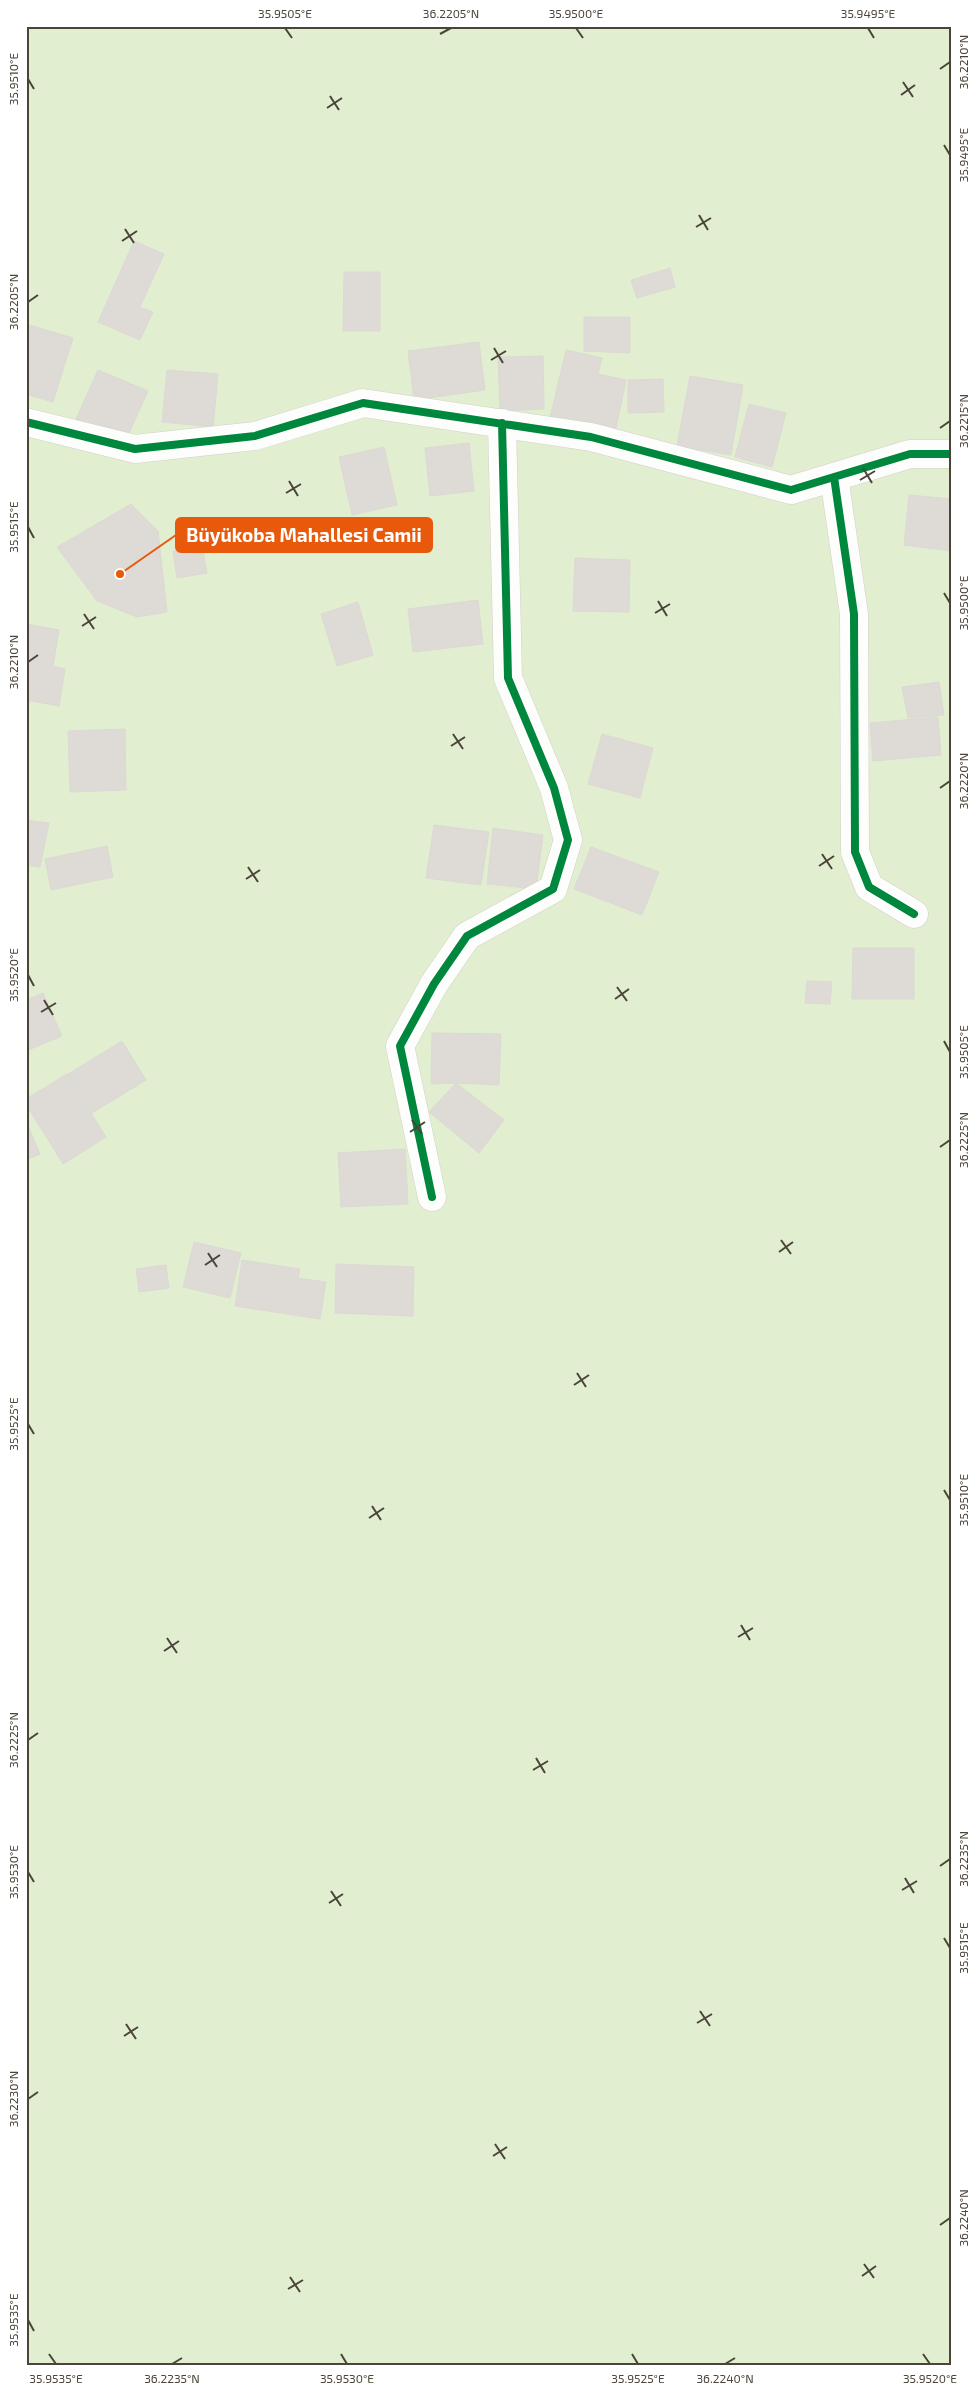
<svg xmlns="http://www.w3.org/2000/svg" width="978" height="2392" font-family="'Exo 2',sans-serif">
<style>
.green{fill:#e1eecf}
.building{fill:#dedbd6;stroke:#dcd9d4}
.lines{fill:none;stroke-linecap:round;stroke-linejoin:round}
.minor-casing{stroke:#d2d0cb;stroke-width:29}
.minor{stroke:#fdfdfc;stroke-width:28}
.cycleway-casing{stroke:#fff;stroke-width:11}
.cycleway{stroke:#00873e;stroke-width:8}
.ticks{fill:none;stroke:#4b4439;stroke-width:2}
.leader{fill:none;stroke:#e8590c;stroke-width:2}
.callout-dot{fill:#e8590c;stroke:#fff;stroke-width:2}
.callout{fill:#e8590c;stroke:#e8590c;stroke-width:2}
.callout-label{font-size:19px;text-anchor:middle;font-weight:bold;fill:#fff}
.neatline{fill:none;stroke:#4b4439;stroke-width:2}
.ticks-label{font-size:12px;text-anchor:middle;fill:#4b4439}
</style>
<rect width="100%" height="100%" fill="#f4f2ee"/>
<!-- green -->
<path class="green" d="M 26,26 L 952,26 L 952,2366 L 26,2366 Z"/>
<!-- building -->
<path class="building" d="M 134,241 L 164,254 L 140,307 L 153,312 L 140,340 L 98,322 Z
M 670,268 L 675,287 L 637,298 L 631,280 Z
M 344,272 L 380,272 L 380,331 L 343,331 Z
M 584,317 L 630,317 L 630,353 L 584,351 Z
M 26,324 L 73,338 L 53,402 L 26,394 Z
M 479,342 L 485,390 L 414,400 L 408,351 Z
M 566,350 L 602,358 L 598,374 L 626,380 L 615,433 L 550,418 Z
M 543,356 L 544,409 L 500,411 L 498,357 Z
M 98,370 L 148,391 L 126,440 L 76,419 Z
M 167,370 L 218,374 L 213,427 L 162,422 Z
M 690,376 L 743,385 L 731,455 L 677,446 Z
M 663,379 L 664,412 L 628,413 L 628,380 Z
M 749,404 L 786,413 L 772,467 L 735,457 Z
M 469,443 L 474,491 L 430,496 L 425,448 Z
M 384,447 L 397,505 L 352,515 L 339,457 Z
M 909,495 L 952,499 L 952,551 L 904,545 Z
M 131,504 L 158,531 L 167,612 L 137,617 L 97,601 L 57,547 Z
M 202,546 L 207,573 L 177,578 L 173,551 Z
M 575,558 L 630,560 L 629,612 L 573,611 Z
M 478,600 L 483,644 L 413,652 L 408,609 Z
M 358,602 L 373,655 L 337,666 L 321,614 Z
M 26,624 L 59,630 L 53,666 L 65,669 L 59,706 L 26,700 Z
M 939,682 L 944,715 L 908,718 L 902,687 Z
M 938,717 L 941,755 L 873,761 L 870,723 Z
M 125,729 L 126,790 L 70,792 L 68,731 Z
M 602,734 L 653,748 L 640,798 L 588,784 Z
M 26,820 L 49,823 L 40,867 L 26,865 Z
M 434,825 L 489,832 L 481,885 L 426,878 Z
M 493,828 L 543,835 L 536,889 L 487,884 Z
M 107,846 L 113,877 L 51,890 L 45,859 Z
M 591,847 L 659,872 L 642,915 L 574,889 Z
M 853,948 L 914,948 L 914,999 L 852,999 Z
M 807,981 L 832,982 L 830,1004 L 805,1003 Z
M 43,993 L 62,1036 L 26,1051 L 26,1000 Z
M 432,1033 L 501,1034 L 499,1085 L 456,1083 L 431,1084 Z
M 122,1041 L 146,1080 L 92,1113 L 68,1074 Z
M 67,1074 L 106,1137 L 63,1164 L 26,1104 L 26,1099 Z
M 456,1083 L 504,1120 L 479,1153 L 429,1112 Z
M 26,1121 L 40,1154 L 26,1160 Z
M 405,1149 L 408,1204 L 341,1207 L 338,1153 Z
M 194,1242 L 241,1253 L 230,1298 L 183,1287 Z
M 242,1260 L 300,1269 L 298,1278 L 326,1282 L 320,1319 L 235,1306 Z
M 336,1264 L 414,1267 L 413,1316 L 335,1313 Z
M 166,1265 L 169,1288 L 139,1292 L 136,1269 Z"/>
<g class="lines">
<defs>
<path id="minor" d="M 26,422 L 135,449 L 255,436 L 363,403 L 591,437 L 791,490 L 910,454 L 952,454
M 834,477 L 854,614 L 855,852 L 869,887 L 914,914
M 432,1197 L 400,1046 L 434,984 L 467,936 L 553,889 L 568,840 L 554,788 L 508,678 L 502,423"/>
</defs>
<!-- minor casing -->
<use href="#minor" class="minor-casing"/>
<!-- minor -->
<use href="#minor" class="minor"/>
<defs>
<path id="cycleway" d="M 26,422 L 135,449 L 255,436 L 363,403 L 591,437 L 791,490 L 910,454 L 952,454
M 834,477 L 854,614 L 855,852 L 869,887 L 914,914
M 432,1197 L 400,1046 L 434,984 L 467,936 L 553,889 L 568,840 L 554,788 L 508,678 L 502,423"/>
</defs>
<!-- cycleway casing -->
<use href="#cycleway" class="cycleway-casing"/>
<!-- cycleway -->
<use href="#cycleway" class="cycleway"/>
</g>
<!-- ticks -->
<path class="ticks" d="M 285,28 L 292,38M 576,28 L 583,38M 868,28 L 874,38M 440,34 L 451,28M 940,69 L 950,62M 28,79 L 34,89M 903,82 L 913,97M 901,95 L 915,85M 330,96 L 339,110M 327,108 L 342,98M 944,145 L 950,155M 699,215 L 708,230M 696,227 L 711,218M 125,229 L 134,243M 122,241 L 137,231M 28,302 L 38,295M 494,348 L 503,363M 491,360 L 506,351M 940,428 L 950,421M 863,468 L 872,483M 860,480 L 875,471M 289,481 L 298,496M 286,493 L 301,484M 28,527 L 34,538M 944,593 L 950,603M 658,601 L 667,616M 655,613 L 670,604M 84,614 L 94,629M 82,626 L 96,617M 28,662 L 38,655M 453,734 L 463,749M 451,746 L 465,737M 940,788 L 950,781M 822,854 L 832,869M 819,866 L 834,856M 248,867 L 258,882M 246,879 L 260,870M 28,975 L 34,986M 617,987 L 627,1001M 615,999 L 629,989M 44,1000 L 53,1015M 41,1012 L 56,1003M 944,1041 L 950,1052M 412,1120 L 422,1134M 410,1132 L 425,1122M 940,1147 L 950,1140M 781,1240 L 791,1254M 779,1252 L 793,1242M 208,1253 L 217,1267M 205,1265 L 220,1255M 577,1373 L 586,1387M 574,1385 L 589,1375M 28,1424 L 34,1434M 944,1490 L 950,1500M 372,1506 L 381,1520M 369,1518 L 384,1508M 741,1625 L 750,1640M 738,1637 L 753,1628M 167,1638 L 177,1653M 164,1651 L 179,1641M 28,1740 L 38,1733M 536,1758 L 545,1773M 533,1770 L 548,1761M 940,1866 L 950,1859M 28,1872 L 34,1882M 905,1878 L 914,1893M 902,1890 L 917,1881M 331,1891 L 341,1906M 329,1903 L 343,1894M 944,1938 L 950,1948M 700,2011 L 710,2026M 697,2023 L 712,2014M 126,2024 L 136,2039M 124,2036 L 138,2027M 28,2099 L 38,2092M 495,2144 L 505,2159M 493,2156 L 507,2147M 940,2225 L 950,2218M 864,2264 L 874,2278M 862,2276 L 876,2266M 290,2277 L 300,2292M 288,2289 L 303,2280M 28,2320 L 34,2331M 49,2354 L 56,2364M 341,2354 L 347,2364M 632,2354 L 638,2364M 923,2354 L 930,2364M 172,2364 L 182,2358M 725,2364 L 735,2358"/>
<!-- callouts -->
<path class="leader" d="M120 574L176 535"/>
<circle class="callout-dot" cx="120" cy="574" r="5"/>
<rect class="callout" x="176" y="518" width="256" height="34" rx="5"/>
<g class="callout-label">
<text x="304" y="542">Büyükoba Mahallesi Camii</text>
</g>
<!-- border -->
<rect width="978" height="2392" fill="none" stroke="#ffffff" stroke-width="55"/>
<rect x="28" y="28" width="922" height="2336" class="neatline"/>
<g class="ticks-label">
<text x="285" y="18">35.9505°E</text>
<text x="451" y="18">36.2205°N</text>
<text x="576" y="18">35.9500°E</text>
<text x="868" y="18">35.9495°E</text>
<text transform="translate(964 62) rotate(-90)" y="4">36.2210°N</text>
<text transform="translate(14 79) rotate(-90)" y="4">35.9510°E</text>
<text transform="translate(964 155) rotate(-90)" y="4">35.9495°E</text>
<text transform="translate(14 302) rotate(-90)" y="4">36.2205°N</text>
<text transform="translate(964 421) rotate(-90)" y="4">36.2215°N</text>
<text transform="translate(14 527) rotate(-90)" y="4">35.9515°E</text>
<text transform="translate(964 603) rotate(-90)" y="4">35.9500°E</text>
<text transform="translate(14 662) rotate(-90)" y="4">36.2210°N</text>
<text transform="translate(964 781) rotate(-90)" y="4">36.2220°N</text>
<text transform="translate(14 975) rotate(-90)" y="4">35.9520°E</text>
<text transform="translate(964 1052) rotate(-90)" y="4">35.9505°E</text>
<text transform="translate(964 1140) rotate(-90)" y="4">36.2225°N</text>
<text transform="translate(14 1424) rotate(-90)" y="4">35.9525°E</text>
<text transform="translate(964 1500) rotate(-90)" y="4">35.9510°E</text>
<text transform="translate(14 1740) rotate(-90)" y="4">36.2225°N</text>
<text transform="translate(964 1859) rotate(-90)" y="4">36.2235°N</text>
<text transform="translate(14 1872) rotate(-90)" y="4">35.9530°E</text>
<text transform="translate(964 1948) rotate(-90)" y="4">35.9515°E</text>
<text transform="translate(14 2099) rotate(-90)" y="4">36.2230°N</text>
<text transform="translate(964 2218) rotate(-90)" y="4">36.2240°N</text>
<text transform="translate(14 2320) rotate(-90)" y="4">35.9535°E</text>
<text x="56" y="2383">35.9535°E</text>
<text x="172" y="2383">36.2235°N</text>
<text x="347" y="2383">35.9530°E</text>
<text x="638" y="2383">35.9525°E</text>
<text x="725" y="2383">36.2240°N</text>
<text x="930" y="2383">35.9520°E</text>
</g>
</svg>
